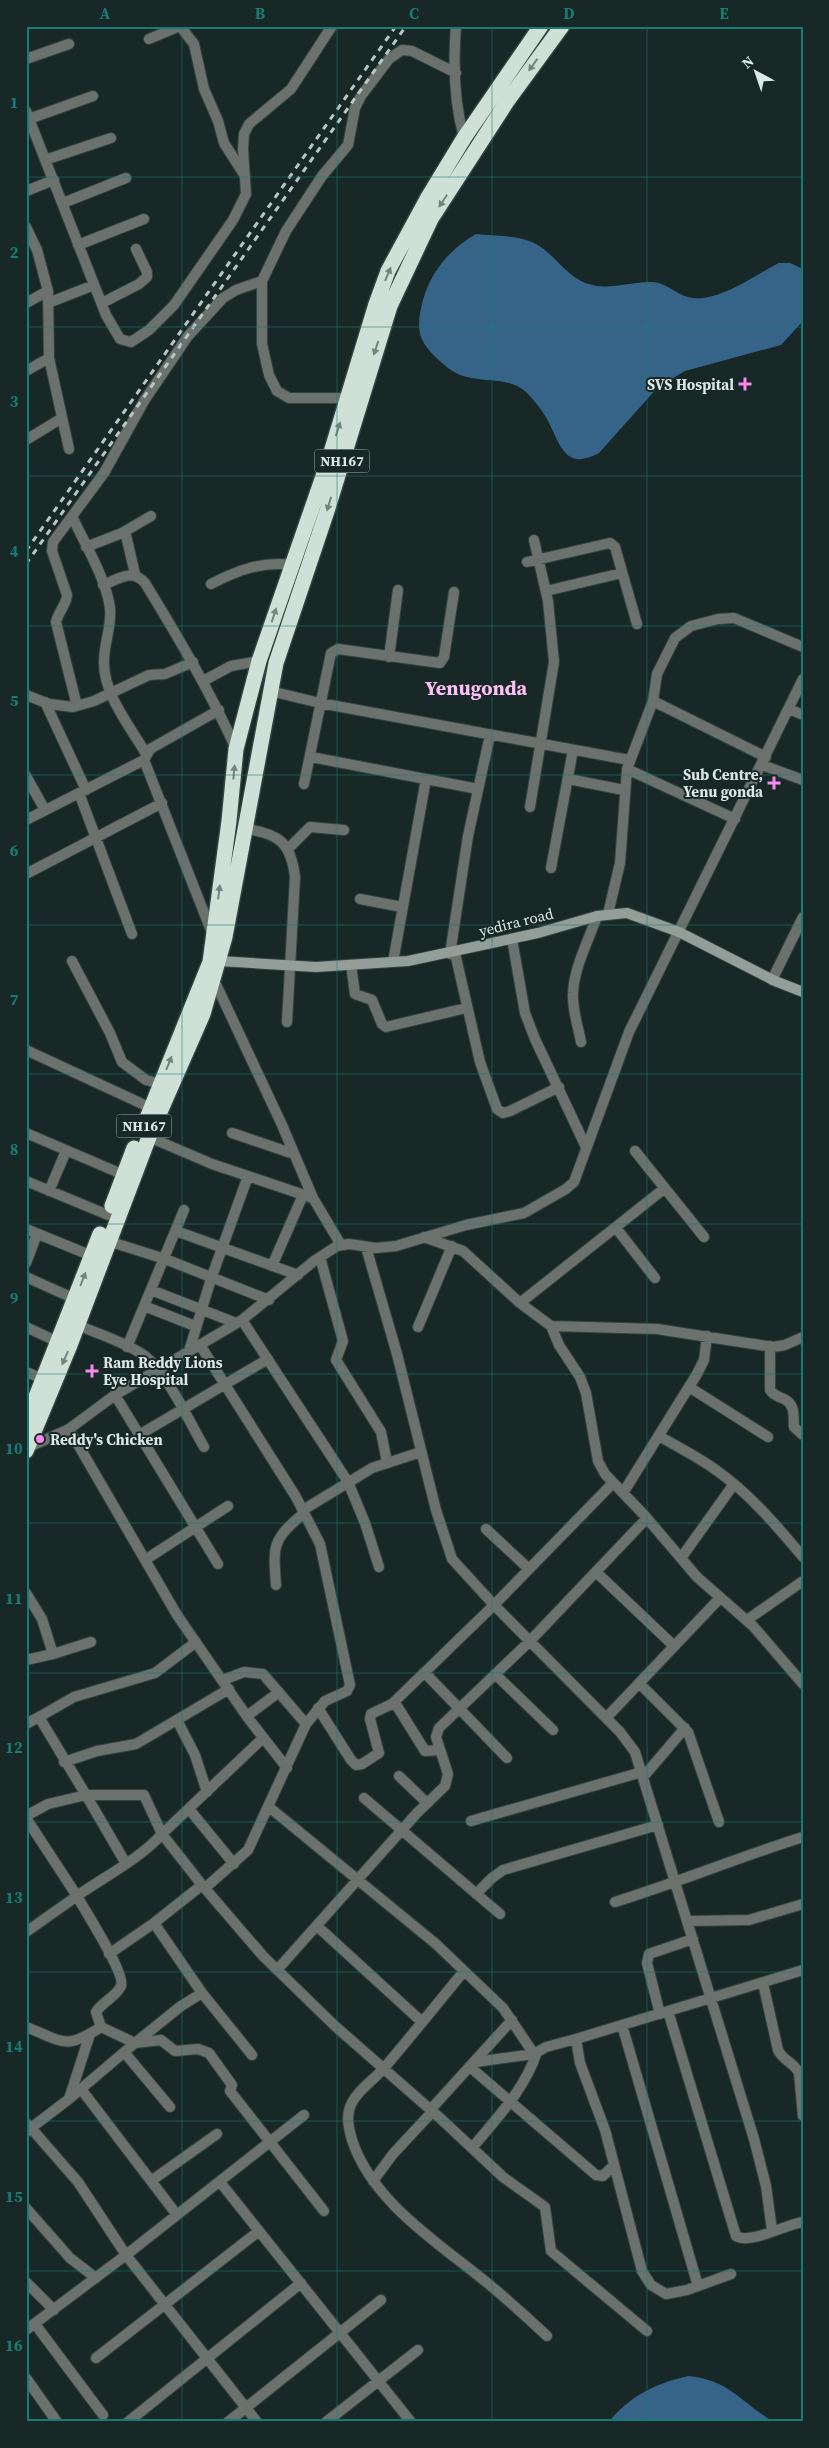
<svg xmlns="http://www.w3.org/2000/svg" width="829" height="2448" font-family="'Source Serif 4',serif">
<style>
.water{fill:#366489}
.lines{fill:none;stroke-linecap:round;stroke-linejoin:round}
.street-casing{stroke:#334341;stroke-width:12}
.secondary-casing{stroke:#334341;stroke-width:12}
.highway-casing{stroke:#334341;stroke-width:18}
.street{stroke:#6b726e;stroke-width:10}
.secondary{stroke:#939e98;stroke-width:10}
.highway{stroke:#cfe0d6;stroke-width:15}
.rail{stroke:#bac6c5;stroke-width:3;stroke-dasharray:6 6;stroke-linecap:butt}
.oneway{fill:#73847e}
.grid{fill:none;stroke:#197c74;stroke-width:1;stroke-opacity:0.55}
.poi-dot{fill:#f589ee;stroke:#172826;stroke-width:2}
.labels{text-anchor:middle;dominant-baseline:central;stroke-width:4;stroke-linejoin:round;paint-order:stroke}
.shield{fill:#172826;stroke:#a1aeac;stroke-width:1}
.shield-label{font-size:14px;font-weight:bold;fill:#dce7e6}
.poi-label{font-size:15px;font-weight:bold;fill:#dce7e6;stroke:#172826;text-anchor:end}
.street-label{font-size:15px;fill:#dce7e6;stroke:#172826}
.district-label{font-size:20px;font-weight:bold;fill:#fdc0f7;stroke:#172826}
.neatline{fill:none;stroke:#197c74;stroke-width:2}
.grid-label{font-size:16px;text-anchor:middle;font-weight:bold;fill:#197c74}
</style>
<rect width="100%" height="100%" fill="#172826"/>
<!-- water -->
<path class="water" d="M 476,234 C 495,236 519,235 536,244 C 554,254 564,273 583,282 C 605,292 627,282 650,282 C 665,281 675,294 688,297 C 715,305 755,275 779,263 L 790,263 L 803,269 L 803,321 L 781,345 L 685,371 L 658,387 L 599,453 C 564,472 560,443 547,419 C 542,410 533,399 526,392 C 510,378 490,382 472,378 C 459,376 451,371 442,363 C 418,342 415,331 423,300 C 431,271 451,248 476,234 Z
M 688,2376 C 730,2380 740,2402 774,2422 L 609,2422 C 629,2396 657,2383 688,2376 Z"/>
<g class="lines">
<defs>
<path id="street" d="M 180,26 L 194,44 L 204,89 L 218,121 L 224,143 L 245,176
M 456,26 C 453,63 454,102 464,138
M 149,39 L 180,26
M 26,59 L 69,44
M 26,111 L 106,315 L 120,339 L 131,342 L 149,330 L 174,305 L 233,220 L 246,194 L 243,149 L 244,134 L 249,124 L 291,89 L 332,26
M 26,120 L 93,96
M 45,160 L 111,138
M 26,191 L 54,180
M 63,203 L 126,178
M 26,227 L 37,250 L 48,291 L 49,358 L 69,449
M 78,245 L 144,219
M 26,303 L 48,291
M 48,303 L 94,285
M 102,303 L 139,284 L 147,277 L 147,272 L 136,249
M 26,371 L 49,358
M 348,398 L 289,398 L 277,391 L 269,375 L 262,344 L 262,281 L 286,231 L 322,176 L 348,145 L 355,108 L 361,96 L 389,59 L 402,50 L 412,51 L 456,73
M 26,440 L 62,418
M 72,516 C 84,543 106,578 110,608 C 112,626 104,643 104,661 C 103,694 130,726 146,754
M 125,531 L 135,574
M 86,547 L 122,533 L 151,516
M 527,562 L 610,543 L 615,547 L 637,624
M 211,584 C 238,570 262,561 292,565
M 103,585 C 119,579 132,568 145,583 C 178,637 210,691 236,749
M 546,591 L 622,573
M 389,657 L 398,590
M 203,681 L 231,666 L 259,661
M 270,691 L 320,703 L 629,760
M 26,695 L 49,704 L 73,707 L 94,701 L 149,675 L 165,674 L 193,662
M 653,701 L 766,757
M 45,702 L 86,790
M 77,706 L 56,622 C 58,612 67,604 67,595 L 52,551 L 53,542 L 104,473 L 144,401 L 188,336 L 223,298 L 236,290 L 262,281
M 789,709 L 803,715
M 311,757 L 478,789
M 762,765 L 803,780
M 627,769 L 735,819
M 26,776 L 45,810
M 568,779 L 624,790
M 304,784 L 331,653 L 338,649 L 440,663 L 444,657 L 454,592
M 79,793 L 132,934
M 530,807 L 554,662 L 548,601 L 534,540
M 26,820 L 144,760
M 245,829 C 279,833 291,843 295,877 L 287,1022
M 288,849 L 310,827 L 344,830
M 551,868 L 573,750
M 26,874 L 162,803
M 360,899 L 402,907
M 608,914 L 620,863 L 627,769 L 653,701 L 657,674 L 675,638 L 691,626 L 718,619 L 734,618 L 803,647
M 212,933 L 144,760 L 150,749 L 219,710
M 512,939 L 525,1013 L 535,1039 L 586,1147
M 455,953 L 480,1062 L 497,1109 L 503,1113 L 510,1111 L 559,1087
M 450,954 L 468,836 L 490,735
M 72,961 L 110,1033 L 122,1062 L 146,1080 L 161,1084
M 393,962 L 426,779
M 351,965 L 355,994 L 372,1000 L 382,1024 L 386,1027 L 466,1008
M 214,980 L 282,1125 L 313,1198 L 341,1245
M 772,980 L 803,917
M 581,1042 C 578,1026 572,1009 573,993 C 574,967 589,940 597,916
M 26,1050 L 151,1108
M 26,1133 L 124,1175
M 232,1133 L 294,1154
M 149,1137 L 212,1164 L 313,1198
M 635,1151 L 704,1237
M 26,1181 L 108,1215
M 49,1191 L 66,1151
M 616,1228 L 655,1278
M 26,1229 L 92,1256
M 176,1231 L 298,1275
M 424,1237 L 463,1251 L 520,1303 L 551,1326 L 657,1329 L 773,1347 L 785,1345 L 803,1337
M 108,1241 L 165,1259 L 269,1300
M 366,1247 L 397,1354 L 436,1510 L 452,1559 L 494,1605 L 620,1732 L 635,1752 L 754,2139 L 766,2186 L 772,2230
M 320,1257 L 343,1341 L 336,1360 L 381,1432 L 387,1462
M 26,1263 L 37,1234
M 272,1266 L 303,1195
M 26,1277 L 75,1299
M 151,1290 L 236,1323
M 520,1303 L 665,1188
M 144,1306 L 195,1326
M 242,1320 L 348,1482 L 365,1523 L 379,1567
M 78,1325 C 100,1335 125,1342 145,1356 C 167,1373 189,1421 204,1447
M 551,1326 L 559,1345 L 580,1377 L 586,1393 L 598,1461 L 605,1474 L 645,1516 L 697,1577 L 753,1626 L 803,1684
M 26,1327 L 58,1342
M 418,1327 L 452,1246
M 200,1345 L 296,1497 L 320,1544 L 350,1685 L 347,1691 L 325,1701 L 306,1724 L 248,1850 L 205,1888
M 770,1346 L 770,1390 C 774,1396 778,1396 784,1399 C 796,1405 793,1416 794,1427 L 803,1435
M 127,1347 L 184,1210
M 189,1351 L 211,1279 L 248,1176
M 26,1372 L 44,1379
M 689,1387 L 768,1437
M 115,1395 L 218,1564
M 69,1429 L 177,1615 L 248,1718 L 287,1768
M 139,1435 L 268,1359
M 659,1436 C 678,1447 698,1457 716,1470 C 750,1494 776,1525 803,1557
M 27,1448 L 69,1429 L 115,1395 L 242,1320 L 314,1261 L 337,1246 L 349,1244 L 376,1248 L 396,1246 L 466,1225 L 524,1213 L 566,1189 L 574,1182 L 629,1032 L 803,679
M 623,1493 L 697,1374 L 704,1360 L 707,1336
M 303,1510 L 372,1468 L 421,1452
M 486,1529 L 529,1569
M 681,1558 L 734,1484
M 145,1560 L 228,1506
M 596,1572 L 674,1646
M 276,1585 C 273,1545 272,1540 304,1513
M 26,1593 L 42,1619 L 53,1654 L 26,1660
M 747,1620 L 803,1581
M 53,1654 L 91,1642
M 425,1673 L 507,1758
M 495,1674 L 553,1730
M 223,1680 L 244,1672 L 263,1674 L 306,1724
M 639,1683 L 688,1732 L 719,1822
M 392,1704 L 494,1605 L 612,1484
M 318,1708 L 351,1760 L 356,1765 L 362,1764 L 379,1753 L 370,1719 L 371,1714 L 392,1704 L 397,1706 L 425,1751 L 440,1750
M 247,1716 L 279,1692
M 39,1717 L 74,1697 L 155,1673 L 196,1642
M 606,1718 L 720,1598
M 177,1720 L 195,1755 L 207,1792
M 26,1724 L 39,1717 L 86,1795 L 48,1804 L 26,1816
M 64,1762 L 97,1751 L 136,1744 L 229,1689
M 399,1776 L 427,1803
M 644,1776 L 685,1728
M 364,1798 L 500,1914
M 269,1807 L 436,1944 L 503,2008 L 534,2054 L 546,2047 L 576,2039 L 580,2063 L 605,2130 L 642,2271 L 651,2285 L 666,2294 L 687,2290 L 731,2274
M 189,1809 L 234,1864
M 26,1818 L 77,1896 C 104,1877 141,1858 162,1834 L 144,1795 L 86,1795 L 125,1862
M 471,1821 L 642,1772
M 202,1885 L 263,1956 L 335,2026 L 440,2118 L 503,2177 L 545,2207 L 551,2251 L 647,2331
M 476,1894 L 492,1878 L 503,1870 L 658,1825
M 615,1902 C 679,1882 739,1857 803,1837
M 687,1921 L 749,1920 L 803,1904
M 317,1926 L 422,2022
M 26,1932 L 77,1896 C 85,1911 126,1974 121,1986 C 116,1997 102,2002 96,2012 L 101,2027 C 64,2051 63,2041 26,2027
M 109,1954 L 154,1923
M 277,1970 L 417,1813 L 445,1786 L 448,1774 L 436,1737 L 439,1728 L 530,1641 L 647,1518
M 464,1971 C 438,2003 412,2035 385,2067 C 374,2080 356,2091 350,2107 C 346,2118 349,2129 352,2140 C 373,2204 442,2245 491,2286 C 510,2302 529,2319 547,2336
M 763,1983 L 778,2050 C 783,2061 795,2063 799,2073 L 803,2116
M 202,1993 L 181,2006 L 135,2043 L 161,2040 L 175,2051 L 198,2049 L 209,2053 L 232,2085 L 230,2091 L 324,2211
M 668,2011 L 736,2236 C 750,2245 786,2224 803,2222
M 660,2014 L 647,1963 L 649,1954 L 693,1939
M 622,2025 L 698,2286
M 576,2039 L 803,1970
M 124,2052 L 170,2107
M 252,2055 L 202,1993 L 154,1923 L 202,1885 L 162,1834 L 263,1738
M 475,2062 L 534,2054
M 470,2067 L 596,2175 L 603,2176 L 614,2165
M 81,2089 L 177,2215
M 69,2099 L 135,2043 L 101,2027
M 431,2109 L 512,2020
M 26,2123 L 31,2128 L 69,2099 L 90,2034
M 26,2132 L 31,2128 L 78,2182 L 126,2255 L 26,2330
M 472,2148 C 497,2118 525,2089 537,2052
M 151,2181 L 217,2134
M 373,2181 L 393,2154 L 433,2111
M 220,2182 L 411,2422
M 26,2208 L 70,2258 L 96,2278
M 26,2282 L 54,2310
M 35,2324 L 103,2415
M 96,2358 L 259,2231
M 26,2378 L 57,2422
M 128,2422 L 301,2283
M 228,2422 L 381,2300
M 257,2422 L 126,2255 L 304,2115
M 326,2422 L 418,2350"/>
<path id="secondary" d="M 219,961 L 316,967 L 408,961 L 538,933 L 597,916 L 627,913 L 679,932 L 775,981 L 803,992"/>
<path id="highway" d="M 147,1118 L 210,962 L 229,821 L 236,749 L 242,726 L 259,661 L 329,459 L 376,304 L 388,271 L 427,199 L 464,138 L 541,26
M 112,1206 L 134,1148
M 26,1422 L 100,1234
M 26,1451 L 70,1345 L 149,1137 L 203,1014 L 225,937 L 276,663 L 328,508 L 390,306 L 431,219 L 508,100 L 562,26"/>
</defs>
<!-- street casing -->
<use href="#street" class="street-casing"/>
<!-- secondary casing -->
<use href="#secondary" class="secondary-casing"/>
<!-- highway casing -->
<use href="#highway" class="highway-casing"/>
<!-- street -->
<use href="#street" class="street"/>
<!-- secondary -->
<use href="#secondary" class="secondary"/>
<!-- highway -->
<use href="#highway" class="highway"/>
<!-- rail -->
<path class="rail" d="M 26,551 L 396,26
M 26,564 L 406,26"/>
</g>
<!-- one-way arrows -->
<defs><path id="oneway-solid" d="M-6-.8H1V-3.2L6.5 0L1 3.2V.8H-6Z" transform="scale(1.25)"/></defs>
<g class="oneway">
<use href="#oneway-solid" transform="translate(533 65) rotate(126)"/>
<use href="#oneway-solid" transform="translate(443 201) rotate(123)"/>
<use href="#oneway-solid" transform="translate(388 274) rotate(-67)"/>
<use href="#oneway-solid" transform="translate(376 348) rotate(108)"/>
<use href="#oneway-solid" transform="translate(338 429) rotate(-72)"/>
<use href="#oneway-solid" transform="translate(329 504) rotate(107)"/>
<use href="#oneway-solid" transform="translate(274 615) rotate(-72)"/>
<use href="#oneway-solid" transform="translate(234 772) rotate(-85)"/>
<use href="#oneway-solid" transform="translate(219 892) rotate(-83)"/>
<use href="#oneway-solid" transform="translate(169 1063) rotate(-68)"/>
<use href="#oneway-solid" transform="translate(83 1279) rotate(-69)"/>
<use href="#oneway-solid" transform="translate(65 1358) rotate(114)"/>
</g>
<!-- grid -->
<path class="grid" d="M 182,26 L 182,2422M 337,26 L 337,2422M 492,26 L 492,2422M 647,26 L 647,2422M 26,177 L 803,177M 26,327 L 803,327M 26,476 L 803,476M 26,626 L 803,626M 26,775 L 803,775M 26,925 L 803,925M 26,1074 L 803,1074M 26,1224 L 803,1224M 26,1374 L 803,1374M 26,1523 L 803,1523M 26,1673 L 803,1673M 26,1822 L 803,1822M 26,1972 L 803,1972M 26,2121 L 803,2121M 26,2271 L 803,2271"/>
<!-- markers -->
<g class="poi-dot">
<path d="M742.5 376.5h5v5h5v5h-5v5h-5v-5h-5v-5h5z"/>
<path d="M771.5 775.5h5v5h5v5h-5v5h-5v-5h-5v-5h5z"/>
<path d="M89.5 1363.5h5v5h5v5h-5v5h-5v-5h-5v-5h5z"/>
<circle cx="40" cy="1439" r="5"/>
</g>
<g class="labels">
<!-- shield labels -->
<g class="shield">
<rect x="314.5" y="449.5" width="55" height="23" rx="4"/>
<rect x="116.5" y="1114.5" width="55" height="23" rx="4"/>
</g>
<g class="shield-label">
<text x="342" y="461">NH167</text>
<text x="144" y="1126">NH167</text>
</g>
<!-- poi labels -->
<g class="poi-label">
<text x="734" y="384">SVS Hospital</text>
<text x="763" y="774">Sub Centre,<tspan x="763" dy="17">Yenu gonda</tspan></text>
<text x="103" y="1362" text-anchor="start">Ram Reddy Lions<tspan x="103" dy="17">Eye Hospital</tspan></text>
<text x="50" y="1439" text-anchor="start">Reddy's Chicken</text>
</g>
<!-- street labels -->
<g class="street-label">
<text transform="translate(516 922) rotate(-14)">yedira road</text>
</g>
<!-- district labels -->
<g class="district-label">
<text x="476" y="688">Yenugonda</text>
</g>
</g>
<!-- border -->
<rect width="829" height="2448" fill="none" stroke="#172826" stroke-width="55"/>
<!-- north arrow -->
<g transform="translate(756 72) rotate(320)" stroke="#172826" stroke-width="4" paint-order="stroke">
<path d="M0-4L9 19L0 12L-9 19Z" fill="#dce7e6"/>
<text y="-8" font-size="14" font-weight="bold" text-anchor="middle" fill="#dce7e6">N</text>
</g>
<rect x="28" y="28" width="774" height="2392" class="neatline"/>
<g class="grid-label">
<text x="105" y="19">A</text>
<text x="260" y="19">B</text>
<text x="414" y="19">C</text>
<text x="569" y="19">D</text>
<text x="724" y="19">E</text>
<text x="14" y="108">1</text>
<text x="14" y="258">2</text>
<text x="14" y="407">3</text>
<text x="14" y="557">4</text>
<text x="14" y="706">5</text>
<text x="14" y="856">6</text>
<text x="14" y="1005">7</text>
<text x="14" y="1155">8</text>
<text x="14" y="1304">9</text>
<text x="14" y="1454">10</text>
<text x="14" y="1604">11</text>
<text x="14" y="1753">12</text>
<text x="14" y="1903">13</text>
<text x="14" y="2052">14</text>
<text x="14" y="2202">15</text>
<text x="14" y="2351">16</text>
</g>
</svg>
